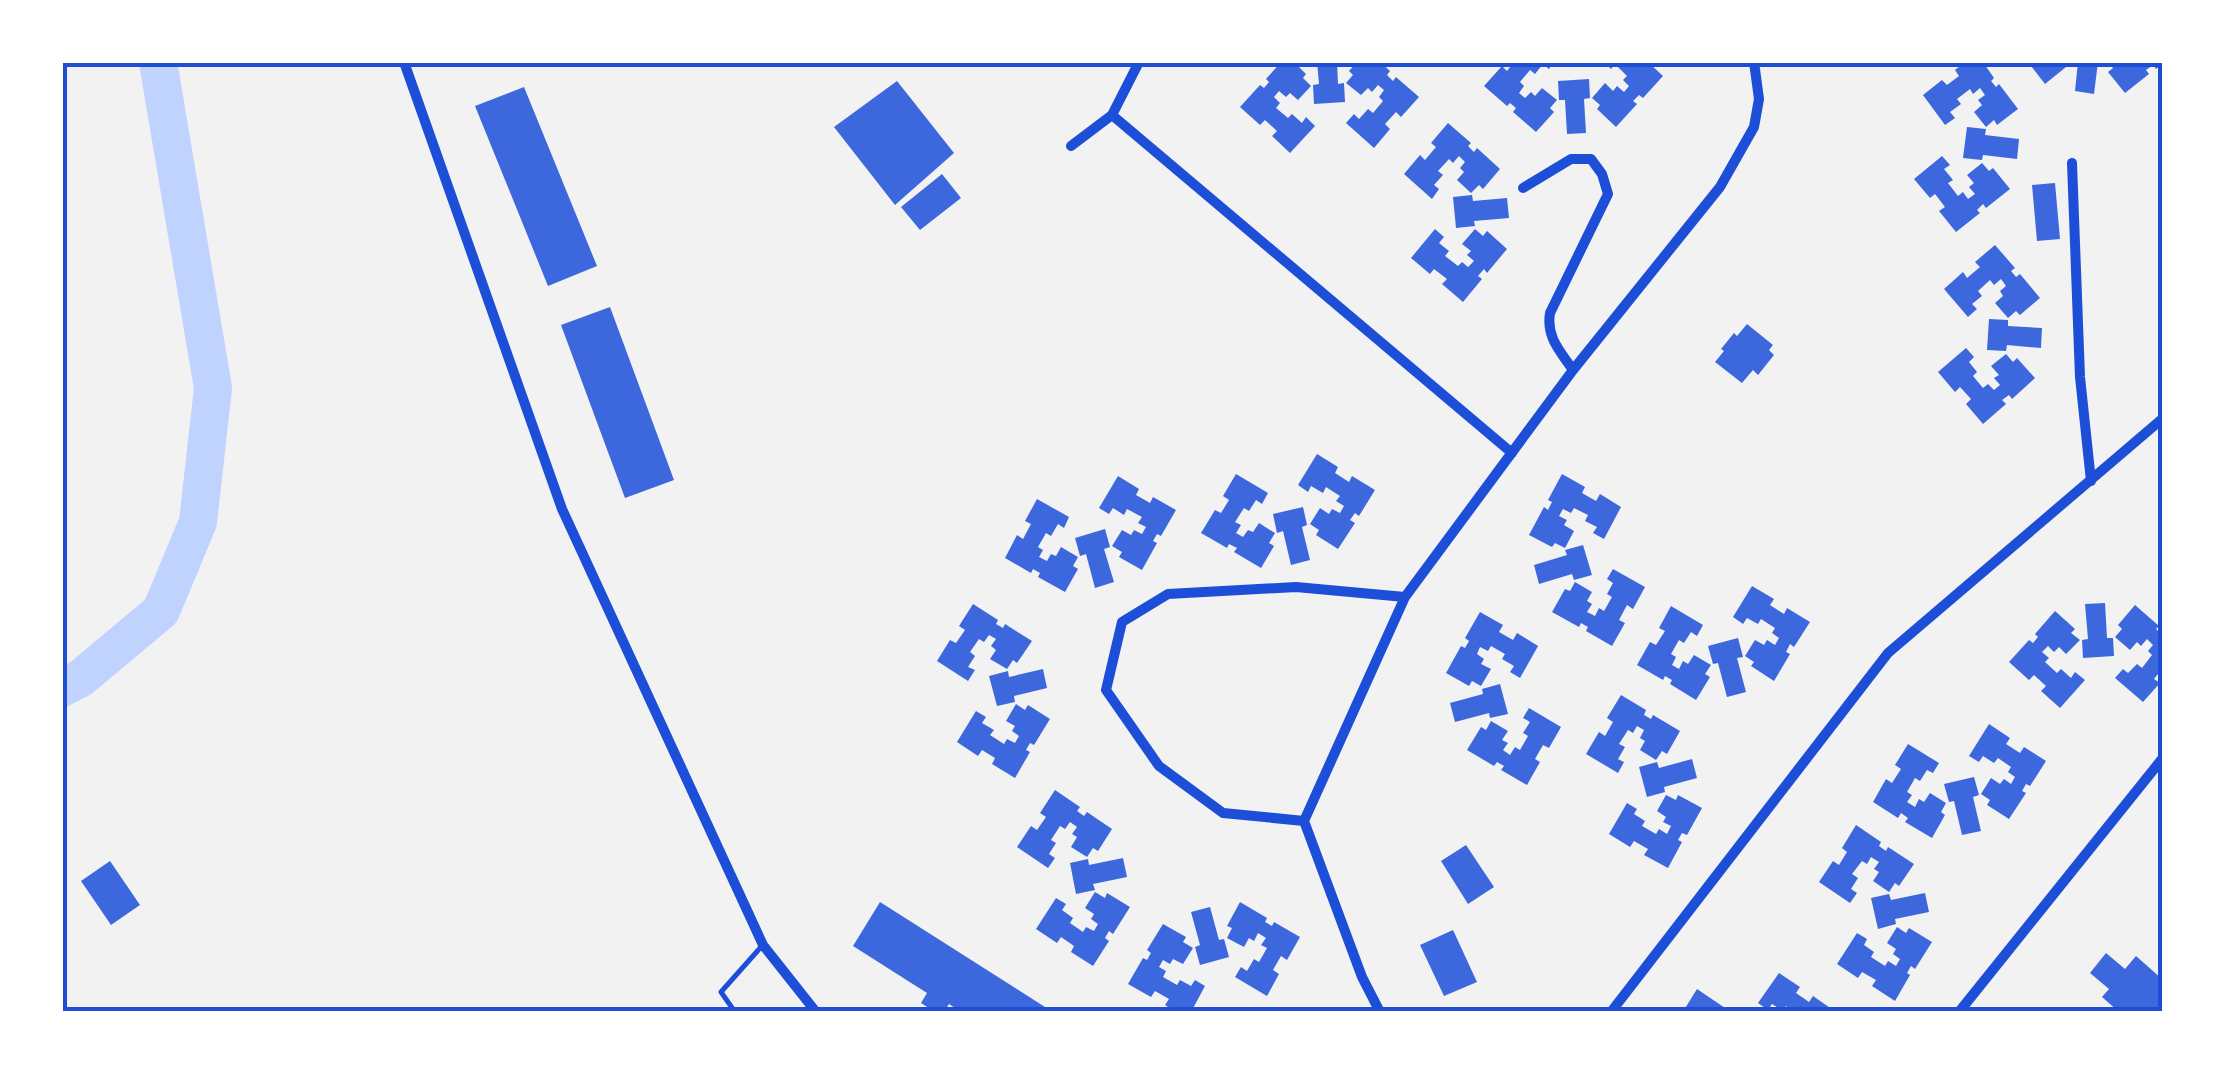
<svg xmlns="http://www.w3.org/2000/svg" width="2225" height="1074" font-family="'PT Serif',serif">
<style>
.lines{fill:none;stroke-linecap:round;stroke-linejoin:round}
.river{stroke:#bfd3fe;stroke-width:38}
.building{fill:#3d67dc}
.service{stroke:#1d4ed8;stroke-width:5}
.minor{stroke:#1d4ed8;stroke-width:10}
.neatline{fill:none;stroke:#1d4ed8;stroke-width:4}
</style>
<rect width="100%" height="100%" fill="#f2f2f2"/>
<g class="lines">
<!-- river -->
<path class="river" d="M 62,688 L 81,678 L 161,611 L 198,522 L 213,388 L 158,62"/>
</g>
<!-- building -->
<path class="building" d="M 1281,62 L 1294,62 L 1306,74 L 1303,78 L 1311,86 L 1298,100 L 1290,93 L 1286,97 L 1279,91 L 1274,97 L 1280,103 L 1276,108 L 1288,118 L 1292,114 L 1302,123 L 1306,117 L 1315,126 L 1290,153 L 1272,136 L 1277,131 L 1265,120 L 1260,125 L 1240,107 L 1260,85 L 1264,88 L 1269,82 L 1266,79 Z
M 1317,62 L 1337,62 L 1338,84 L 1344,83 L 1345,102 L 1314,104 L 1313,85 L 1319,84 Z
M 1357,62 L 1380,62 L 1390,71 L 1387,75 L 1393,81 L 1396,77 L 1419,97 L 1401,117 L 1396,112 L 1385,124 L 1390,129 L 1374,148 L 1346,123 L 1354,114 L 1359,119 L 1368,109 L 1373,113 L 1383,101 L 1379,97 L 1384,90 L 1378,85 L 1372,92 L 1368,88 L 1361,95 L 1346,83 L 1353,75 L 1349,71 Z
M 1514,62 L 1554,62 L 1549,69 L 1543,64 L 1535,74 L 1530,70 L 1520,82 L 1524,86 L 1519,93 L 1525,98 L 1531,92 L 1535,96 L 1542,88 L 1557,100 L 1550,108 L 1554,112 L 1536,132 L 1513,112 L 1516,108 L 1510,103 L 1507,106 L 1484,86 L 1502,66 L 1507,71 Z
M 1604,62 L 1648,62 L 1663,76 L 1643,98 L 1639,95 L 1633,101 L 1637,104 L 1616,127 L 1597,109 L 1600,105 L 1592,98 L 1605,83 L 1613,91 L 1617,86 L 1624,92 L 1629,86 L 1623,80 L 1627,76 L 1615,64 L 1611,69 Z
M 1965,62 L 1983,62 L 1994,78 L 1991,81 L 1996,87 L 1999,84 L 2018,109 L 1997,125 L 1994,120 L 1986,127 L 1974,112 L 1982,105 L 1978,100 L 1985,95 L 1980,88 L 1973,94 L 1970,89 L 1957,99 L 1961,104 L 1950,112 L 1955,118 L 1945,125 L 1923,95 L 1942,80 L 1947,85 L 1959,76 L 1955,70 Z
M 2028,62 L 2062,62 L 2066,67 L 2045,84 Z
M 2078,62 L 2098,62 L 2094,94 L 2075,91 Z
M 2108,62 L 2162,62 L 2162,64 L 2156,69 L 2153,65 L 2146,70 L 2149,74 L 2125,93 L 2108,72 L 2113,68 Z
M 1589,79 L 1590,98 L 1584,99 L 1586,133 L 1567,134 L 1565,100 L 1559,100 L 1558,81 Z
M 897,81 L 954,153 L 895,205 L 834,127 Z
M 524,87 L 597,266 L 548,286 L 475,106 Z
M 1448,123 L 1471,143 L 1468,146 L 1474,152 L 1477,148 L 1500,169 L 1483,189 L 1479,185 L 1471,193 L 1457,180 L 1464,172 L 1460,168 L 1465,162 L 1459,156 L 1453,163 L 1449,159 L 1438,171 L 1443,175 L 1434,185 L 1439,189 L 1432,199 L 1404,174 L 1420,155 L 1425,160 L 1436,147 L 1431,143 Z
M 1967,127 L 1986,129 L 1985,135 L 2019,139 L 2017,159 L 1983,155 L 1982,160 L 1963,158 Z
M 1942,156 L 1950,165 L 1944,169 L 1953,180 L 1948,183 L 1958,196 L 1963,192 L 1968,199 L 1975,194 L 1969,187 L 1974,183 L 1967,175 L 1982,163 L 1989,171 L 1993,168 L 2010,189 L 1986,208 L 1983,204 L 1977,210 L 1980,213 L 1956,232 L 1939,211 L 1945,207 L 1935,194 L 1930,198 L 1914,179 Z
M 942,174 L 961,198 L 920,230 L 901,207 Z
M 2055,183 L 2060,239 L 2037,241 L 2032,185 Z
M 1472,195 L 1473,201 L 1507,198 L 1509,218 L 1474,221 L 1475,226 L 1456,228 L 1453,197 Z
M 1435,229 L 1444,237 L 1439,243 L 1449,251 L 1445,256 L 1458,266 L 1462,262 L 1468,267 L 1474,261 L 1467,255 L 1471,251 L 1462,244 L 1475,229 L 1483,236 L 1487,231 L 1507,249 L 1487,273 L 1484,269 L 1478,276 L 1482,279 L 1463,302 L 1442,284 L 1447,279 L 1434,269 L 1430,274 L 1411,258 Z
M 1995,245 L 2015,268 L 2011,271 L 2016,277 L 2020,274 L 2040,298 L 2020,315 L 2016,311 L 2008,318 L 1995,303 L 2003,296 L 2000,291 L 2006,286 L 2001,279 L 1994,285 L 1990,280 L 1978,291 L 1982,296 L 1972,304 L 1977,309 L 1968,317 L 1944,289 L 1963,272 L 1967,278 L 1980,267 L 1975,262 Z
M 610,307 L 674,480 L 625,498 L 561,325 Z
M 1989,319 L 2008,320 L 2008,326 L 2042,328 L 2041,348 L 2007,345 L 2006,351 L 1987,350 Z
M 1747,324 L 1773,345 L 1769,350 L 1774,355 L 1758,375 L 1753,370 L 1742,383 L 1715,362 L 1724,351 L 1721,349 L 1734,333 L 1737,336 Z
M 1966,348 L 1974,357 L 1969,362 L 1977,372 L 1973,376 L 1983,388 L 1988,384 L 1994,390 L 2000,385 L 1994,378 L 1999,375 L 1991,366 L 2006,354 L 2013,362 L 2017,358 L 2035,378 L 2012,399 L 2009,395 L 2002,400 L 2006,404 L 1983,424 L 1966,404 L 1971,399 L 1960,387 L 1955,392 L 1938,372 Z
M 1317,454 L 1338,467 L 1335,473 L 1349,482 L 1352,476 L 1375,490 L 1359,516 L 1355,513 L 1350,520 L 1355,523 L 1338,549 L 1316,535 L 1319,530 L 1310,524 L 1320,508 L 1329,514 L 1332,509 L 1340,513 L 1344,506 L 1336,501 L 1340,496 L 1326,487 L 1323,493 L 1311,486 L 1308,492 L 1298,485 Z
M 1236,474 L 1268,493 L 1262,504 L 1256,500 L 1249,511 L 1244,508 L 1235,522 L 1241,525 L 1236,533 L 1243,537 L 1248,530 L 1253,532 L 1259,523 L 1275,533 L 1269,543 L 1274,546 L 1261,568 L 1234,552 L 1237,548 L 1229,544 L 1227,548 L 1201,533 L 1215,510 L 1221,513 L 1229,500 L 1223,496 Z
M 1562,474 L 1585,487 L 1582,493 L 1596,501 L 1600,494 L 1621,507 L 1604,539 L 1593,533 L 1597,527 L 1585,521 L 1588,515 L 1574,508 L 1571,513 L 1563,509 L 1559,516 L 1567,520 L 1564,525 L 1574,531 L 1565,548 L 1555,543 L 1552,547 L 1529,535 L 1544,507 L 1548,510 L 1552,502 L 1548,500 Z
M 1118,476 L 1139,489 L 1136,495 L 1150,503 L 1153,497 L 1176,510 L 1161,536 L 1157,534 L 1153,541 L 1157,543 L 1142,570 L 1119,557 L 1122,552 L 1112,546 L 1122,530 L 1131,535 L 1134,530 L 1142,534 L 1146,527 L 1138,523 L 1142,517 L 1127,509 L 1124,515 L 1113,508 L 1109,514 L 1099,508 Z
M 1037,499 L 1069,517 L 1064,528 L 1058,524 L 1051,536 L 1046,533 L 1038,547 L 1043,550 L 1039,557 L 1047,561 L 1051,554 L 1056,556 L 1061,547 L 1078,557 L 1073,566 L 1078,569 L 1065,592 L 1038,577 L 1040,573 L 1033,569 L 1031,573 L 1005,558 L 1017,535 L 1023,539 L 1031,524 L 1025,521 Z
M 1303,507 L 1307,525 L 1302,527 L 1310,560 L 1291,565 L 1283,531 L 1277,533 L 1273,514 Z
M 1105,529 L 1110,547 L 1104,549 L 1114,582 L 1095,588 L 1086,554 L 1080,556 L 1075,538 Z
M 1583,545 L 1592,575 L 1574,580 L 1572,574 L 1539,584 L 1534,565 L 1567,555 L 1565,550 Z
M 1613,569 L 1645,587 L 1633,609 L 1627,605 L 1619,620 L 1625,623 L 1612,646 L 1586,631 L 1588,627 L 1581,623 L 1579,627 L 1552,612 L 1565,589 L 1570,591 L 1575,582 L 1592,592 L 1587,601 L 1592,604 L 1587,612 L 1595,616 L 1599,608 L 1604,611 L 1612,597 L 1607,594 L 1613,583 L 1607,579 Z
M 1752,586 L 1774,599 L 1770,605 L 1784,614 L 1787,608 L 1810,622 L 1794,647 L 1790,644 L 1786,652 L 1790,654 L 1774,681 L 1751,666 L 1754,662 L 1745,656 L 1755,640 L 1764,645 L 1767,640 L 1775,645 L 1779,638 L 1772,633 L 1775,628 L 1761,619 L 1758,624 L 1747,618 L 1743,624 L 1733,617 Z
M 2105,603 L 2107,638 L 2113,638 L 2114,656 L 2083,658 L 2082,640 L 2088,639 L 2085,604 Z
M 973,604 L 998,620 L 996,624 L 1003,628 L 1005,624 L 1032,641 L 1017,663 L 1013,660 L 1007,669 L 990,659 L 996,650 L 991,646 L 996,639 L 989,635 L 984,642 L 979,639 L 970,652 L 975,656 L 968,667 L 975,670 L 968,681 L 937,661 L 950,640 L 956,643 L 965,630 L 959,626 Z
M 2135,605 L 2159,626 L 2156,629 L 2162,635 L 2162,669 L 2154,679 L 2160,683 L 2143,702 L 2115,678 L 2123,669 L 2128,673 L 2137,664 L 2142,668 L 2152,655 L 2148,651 L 2153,645 L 2147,639 L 2141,646 L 2137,642 L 2130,650 L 2115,637 L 2122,629 L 2118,625 Z
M 1671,606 L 1703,625 L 1697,636 L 1691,632 L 1684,643 L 1679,640 L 1671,654 L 1676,657 L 1672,665 L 1679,669 L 1683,661 L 1688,664 L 1694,655 L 1711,665 L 1705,674 L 1710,677 L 1696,700 L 1670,684 L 1672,680 L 1665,676 L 1663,680 L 1637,665 L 1650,642 L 1656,645 L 1665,631 L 1659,628 Z
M 2055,611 L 2075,629 L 2071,633 L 2080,640 L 2066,654 L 2059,647 L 2054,652 L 2048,646 L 2042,652 L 2049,658 L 2045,662 L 2057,673 L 2061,669 L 2071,678 L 2075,672 L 2085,680 L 2060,708 L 2041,691 L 2046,686 L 2034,675 L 2029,680 L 2009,662 L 2029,640 L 2033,643 L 2038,637 L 2035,634 Z
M 1480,612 L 1503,625 L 1499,632 L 1513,640 L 1517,633 L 1538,646 L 1520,678 L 1510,672 L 1514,666 L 1502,659 L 1505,654 L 1491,646 L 1488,651 L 1480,647 L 1477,654 L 1484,659 L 1481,664 L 1491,669 L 1481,686 L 1472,681 L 1469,686 L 1446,673 L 1461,646 L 1465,648 L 1469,641 L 1465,638 Z
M 1738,638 L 1743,657 L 1737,658 L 1746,692 L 1727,697 L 1718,663 L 1713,664 L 1708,646 Z
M 1043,669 L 1047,688 L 1014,696 L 1015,702 L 997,706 L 989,676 L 1008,671 L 1009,677 Z
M 1500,684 L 1508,714 L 1490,718 L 1489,713 L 1455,722 L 1450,703 L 1483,694 L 1482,689 Z
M 1621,695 L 1646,710 L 1644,715 L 1651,719 L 1653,715 L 1680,731 L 1667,754 L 1662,751 L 1656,760 L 1640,750 L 1645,741 L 1640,738 L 1644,730 L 1637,726 L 1633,733 L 1628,730 L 1619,744 L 1625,747 L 1618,759 L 1624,762 L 1618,773 L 1586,754 L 1599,732 L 1605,736 L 1613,722 L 1607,718 Z
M 1016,704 L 1025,710 L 1028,705 L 1050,719 L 1034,745 L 1030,743 L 1026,750 L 1030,752 L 1015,778 L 992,764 L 995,758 L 982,750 L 978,756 L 957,742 L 976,711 L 986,717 L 982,723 L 994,730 L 990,735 L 1004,744 L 1007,739 L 1015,743 L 1019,736 L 1012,731 L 1015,726 L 1006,721 Z
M 1529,708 L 1561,727 L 1549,748 L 1543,745 L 1535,759 L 1540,762 L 1527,785 L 1501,770 L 1504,766 L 1497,762 L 1494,766 L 1467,750 L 1481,727 L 1486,730 L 1491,721 L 1508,731 L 1502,740 L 1508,743 L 1503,750 L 1510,755 L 1515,747 L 1520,750 L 1528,736 L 1523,733 L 1530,722 L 1523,718 Z
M 1989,724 L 2010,738 L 2006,744 L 2020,753 L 2024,747 L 2046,761 L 2030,786 L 2026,784 L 2022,791 L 2026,793 L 2009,819 L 1987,805 L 1990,800 L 1981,794 L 1991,778 L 2000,784 L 2004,779 L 2011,784 L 2015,777 L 2008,772 L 2011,767 L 1998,758 L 1994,763 L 1983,756 L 1979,762 L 1969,756 Z
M 1908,744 L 1939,763 L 1933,773 L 1927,770 L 1920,781 L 1915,778 L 1907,792 L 1912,795 L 1907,802 L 1915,807 L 1919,799 L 1924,802 L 1930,793 L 1946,803 L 1941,812 L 1945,815 L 1932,838 L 1905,822 L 1908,818 L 1901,813 L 1898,818 L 1873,802 L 1886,779 L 1892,783 L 1901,769 L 1895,765 Z
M 1692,759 L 1697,778 L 1664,787 L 1665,792 L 1647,797 L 1639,767 L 1657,762 L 1659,768 Z
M 1974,777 L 1979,795 L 1973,797 L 1981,831 L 1962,835 L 1954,801 L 1949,802 L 1944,784 Z
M 1055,790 L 1080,807 L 1077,811 L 1084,816 L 1087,812 L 1112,829 L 1098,851 L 1093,848 L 1087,857 L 1071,847 L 1077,837 L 1072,834 L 1077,827 L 1070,822 L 1065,829 L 1060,826 L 1051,840 L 1056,843 L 1049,854 L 1055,858 L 1048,868 L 1017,847 L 1031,826 L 1037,830 L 1046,817 L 1040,813 Z
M 1666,795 L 1676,800 L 1678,795 L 1702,808 L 1687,835 L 1682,833 L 1678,840 L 1682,842 L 1668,868 L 1644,855 L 1648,849 L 1634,841 L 1630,847 L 1609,834 L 1627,803 L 1637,809 L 1634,814 L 1645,821 L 1642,826 L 1656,834 L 1659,829 L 1667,834 L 1671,826 L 1663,822 L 1666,817 L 1657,811 Z
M 1856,825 L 1881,842 L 1879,846 L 1886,851 L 1888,847 L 1914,864 L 1899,886 L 1895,883 L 1889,892 L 1873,881 L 1879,872 L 1874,869 L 1879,862 L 1871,857 L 1867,864 L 1862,861 L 1852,874 L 1858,878 L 1851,889 L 1857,893 L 1850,903 L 1819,882 L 1833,861 L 1839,865 L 1847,852 L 1842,848 Z
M 1466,845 L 1494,887 L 1468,904 L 1441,861 Z
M 1123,858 L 1127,877 L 1093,884 L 1095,890 L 1076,894 L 1070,863 L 1088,859 L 1089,865 Z
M 110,861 L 140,905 L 111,925 L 81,881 Z
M 1095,892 L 1105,898 L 1107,893 L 1130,907 L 1113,934 L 1109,931 L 1105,938 L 1109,941 L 1093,966 L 1071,952 L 1074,946 L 1061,937 L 1057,943 L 1036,929 L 1056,898 L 1066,904 L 1062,910 L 1073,918 L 1070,923 L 1083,932 L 1086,927 L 1094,931 L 1098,924 L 1091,919 L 1094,914 L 1085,908 Z
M 1925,893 L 1929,912 L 1895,919 L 1896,924 L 1878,929 L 1871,898 L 1889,894 L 1891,900 Z
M 880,902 L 1045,1007 L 1042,1012 L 961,1012 L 949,1004 L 944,1012 L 935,1012 L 921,1003 L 927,993 L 853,946 Z
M 1240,902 L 1267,918 L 1265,922 L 1272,926 L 1274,922 L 1300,937 L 1287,960 L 1281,956 L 1273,970 L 1279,974 L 1267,996 L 1235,977 L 1241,967 L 1247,971 L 1254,959 L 1259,962 L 1267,948 L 1261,945 L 1266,938 L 1258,933 L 1254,941 L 1249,938 L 1244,947 L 1227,938 L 1232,928 L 1227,926 Z
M 1210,907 L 1219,940 L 1224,939 L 1229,957 L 1200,965 L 1195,947 L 1200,945 L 1191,912 Z
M 1163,924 L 1186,937 L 1183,942 L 1193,948 L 1183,964 L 1173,959 L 1170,964 L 1163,960 L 1159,967 L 1166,971 L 1163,977 L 1177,985 L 1180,980 L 1191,986 L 1195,980 L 1205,986 L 1191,1012 L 1176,1012 L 1165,1005 L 1169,999 L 1155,991 L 1151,997 L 1128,984 L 1143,958 L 1147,960 L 1151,953 L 1147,950 Z
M 1897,927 L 1906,933 L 1909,928 L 1932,942 L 1915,969 L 1911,966 L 1907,973 L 1910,975 L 1895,1001 L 1872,986 L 1876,980 L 1862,972 L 1858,978 L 1837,964 L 1857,933 L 1867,939 L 1864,945 L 1874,952 L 1871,957 L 1885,966 L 1888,961 L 1896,966 L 1900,959 L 1893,954 L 1896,949 L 1887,943 Z
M 1453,930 L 1477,982 L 1444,996 L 1420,945 Z
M 2106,953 L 2125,969 L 2136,956 L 2162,979 L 2162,1012 L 2119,1012 L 2102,997 L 2109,989 L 2090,973 Z
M 1779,973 L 1800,987 L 1796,993 L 1809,1002 L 1813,996 L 1836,1012 L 1794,1012 L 1786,1006 L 1783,1011 L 1772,1004 L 1768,1010 L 1758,1003 Z
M 1697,989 L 1731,1012 L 1686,1012 L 1684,1010 Z"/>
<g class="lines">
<!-- service -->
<path class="service" d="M 735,1012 L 721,992 L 761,947"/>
<!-- minor -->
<path class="minor" d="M 404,62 L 562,509 L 763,945 L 816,1012
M 1112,115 L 1512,453
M 1071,146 L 1112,115 L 1139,62
M 2072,163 L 2080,377 L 2091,481
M 1523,188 L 1571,159 L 1591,159 L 1602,174 L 1608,194 L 1550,313 C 1546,337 1560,351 1573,370
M 1304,821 L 1223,813 L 1159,766 L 1106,690 L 1122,622 L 1168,594 L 1296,587 L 1405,597
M 1380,1012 L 1362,977 L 1304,821 L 1405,597 L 1573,370 L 1720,187 L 1754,127 L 1759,99 L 1754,62
M 1611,1012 L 1888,653 L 2162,419
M 1959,1012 L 2162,759"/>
</g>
<!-- border -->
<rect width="2225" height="1074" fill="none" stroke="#ffffff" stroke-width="130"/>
<rect x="65" y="65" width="2095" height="944" class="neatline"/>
</svg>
